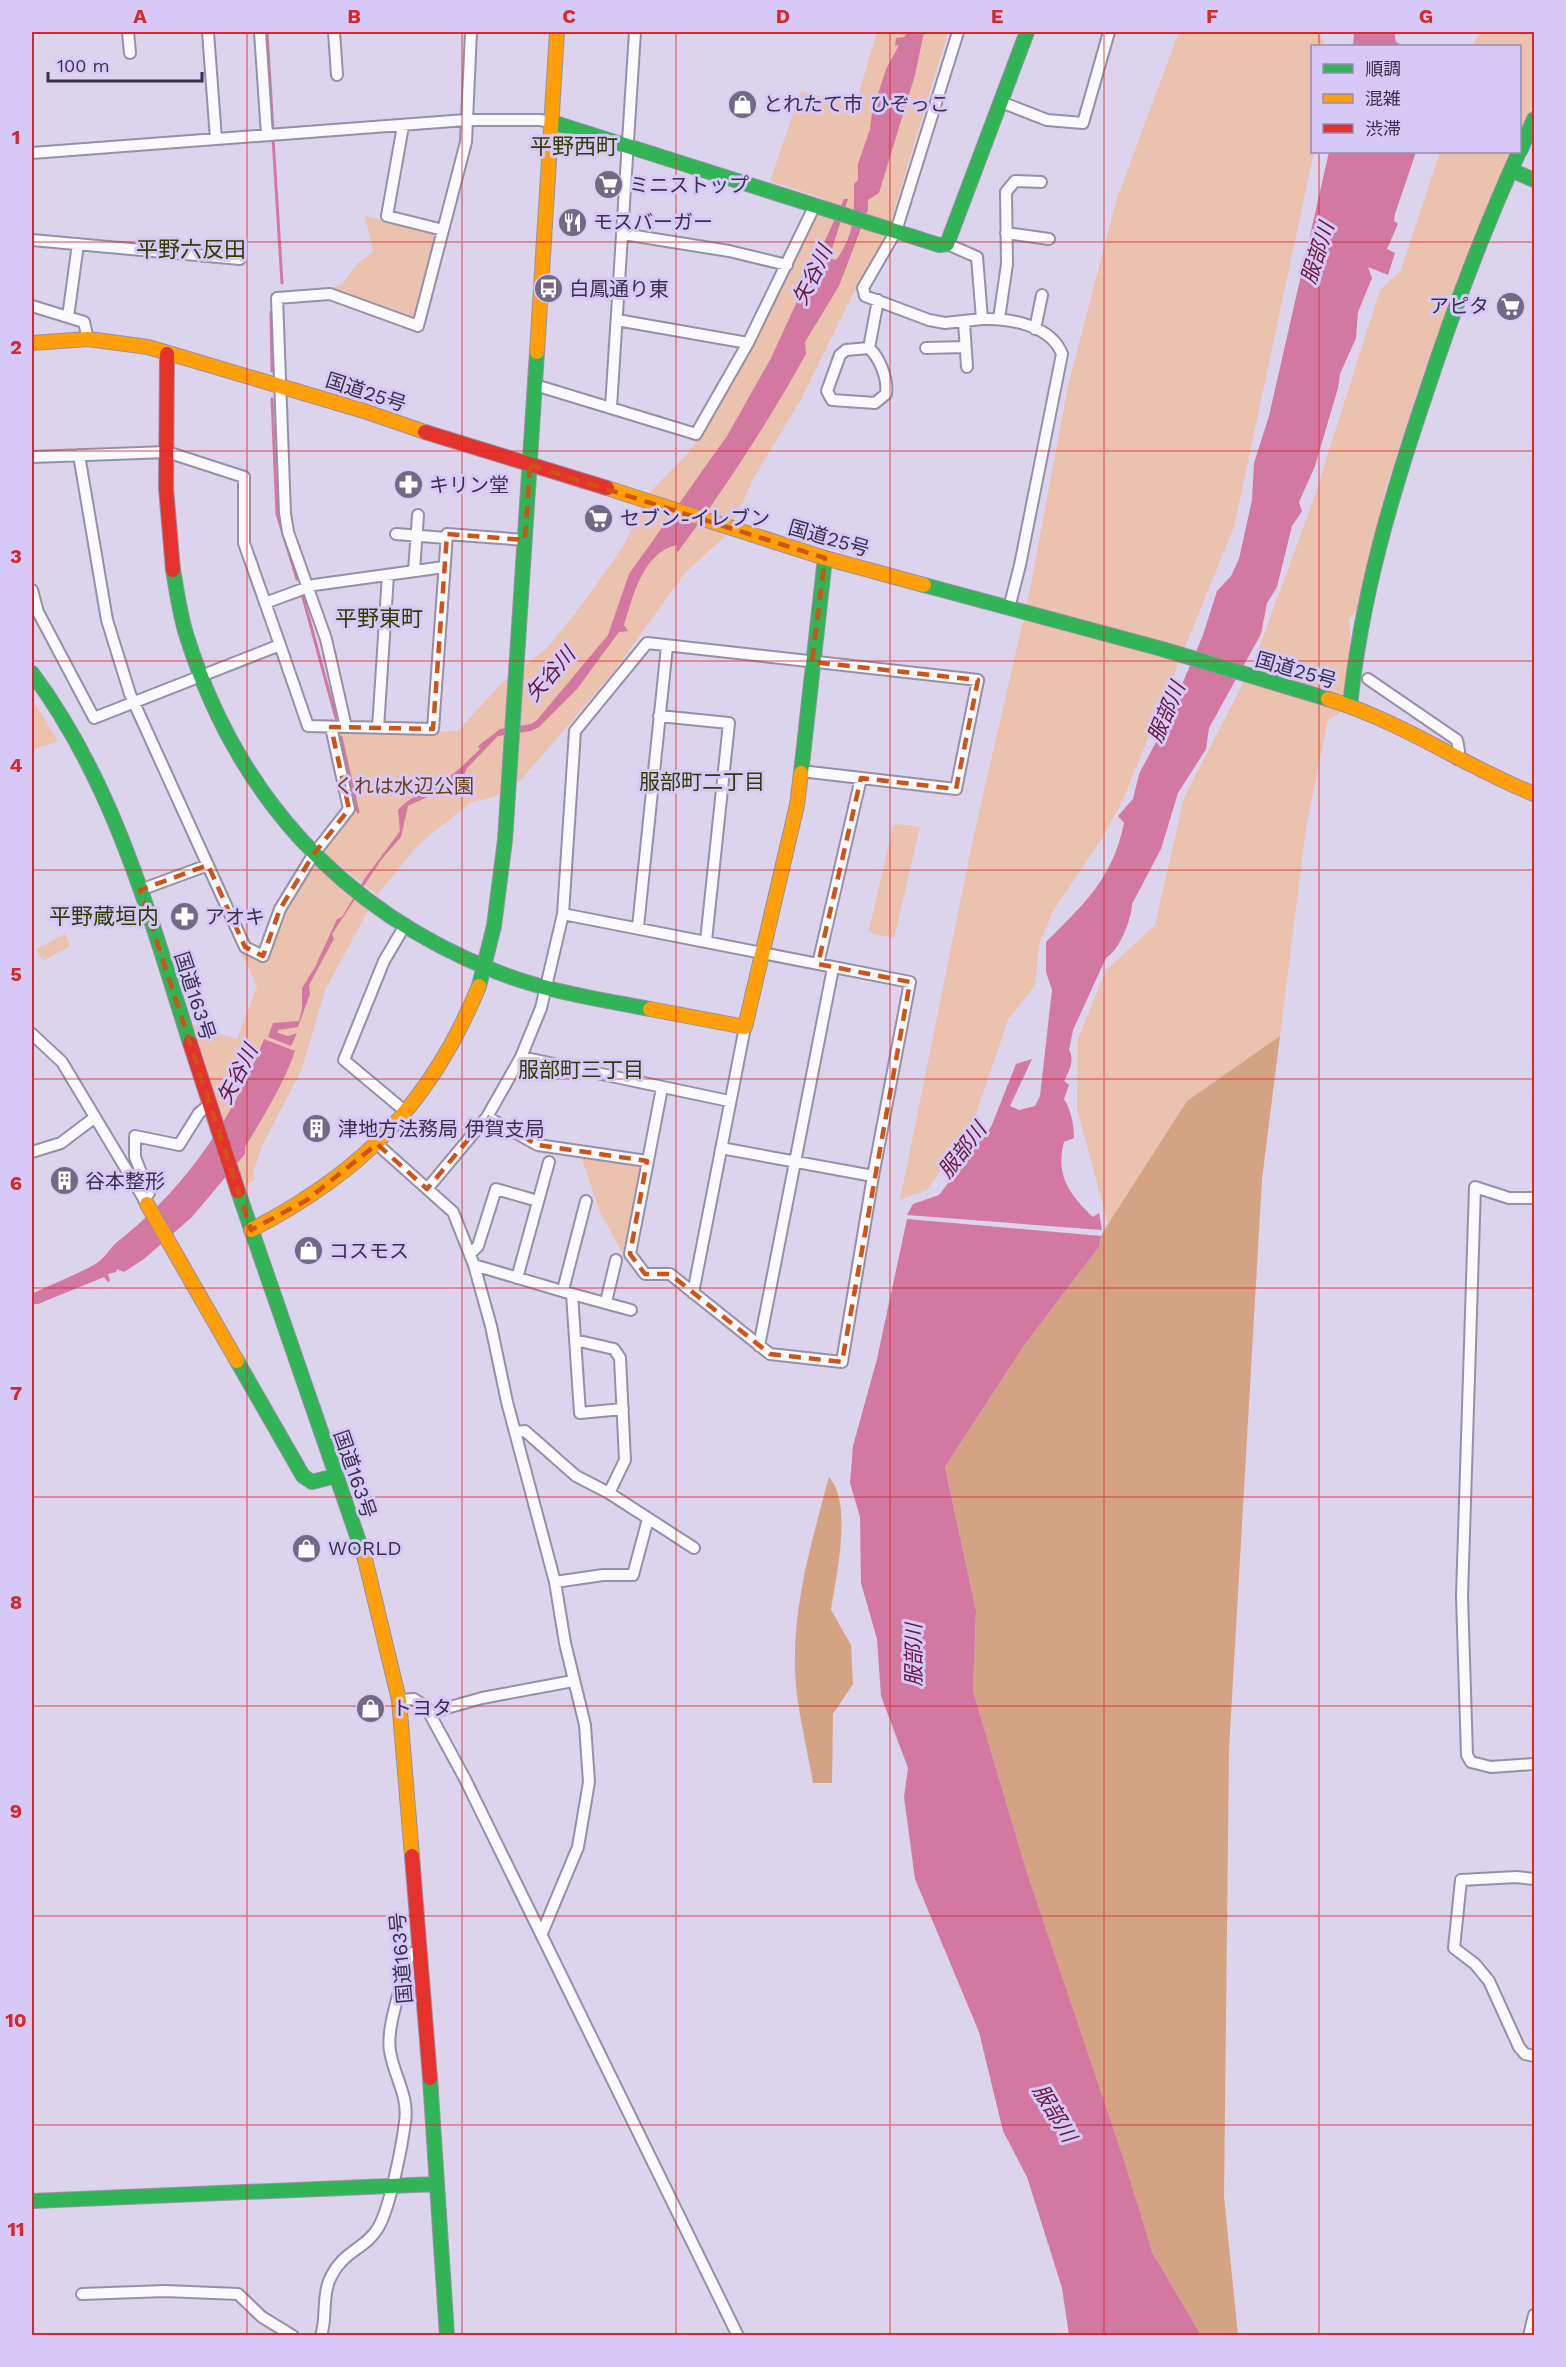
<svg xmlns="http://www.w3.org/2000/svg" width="1566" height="2367" font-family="'Work Sans','Noto Sans JP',sans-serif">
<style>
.green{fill:#ebc2ad}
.forest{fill:#d3a384}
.water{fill:#d378a1}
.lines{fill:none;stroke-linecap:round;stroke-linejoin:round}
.stream{stroke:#d378a1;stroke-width:3}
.street-casing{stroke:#978fa7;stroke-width:14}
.fast-casing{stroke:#978fa7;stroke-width:16}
.slow-casing{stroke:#978fa7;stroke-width:16}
.jam-casing{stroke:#978fa7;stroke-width:16}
.street{stroke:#faf9fc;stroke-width:10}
.fast{stroke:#30b455;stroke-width:14}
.slow{stroke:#ff9f0a;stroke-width:14}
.jam{stroke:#e5322d;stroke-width:14}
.marked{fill:none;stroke:#ce5316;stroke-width:4.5;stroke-dasharray:12 8;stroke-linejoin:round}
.grid{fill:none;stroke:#d62828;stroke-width:1.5;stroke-opacity:0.55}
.labels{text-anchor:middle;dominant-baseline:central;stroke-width:6;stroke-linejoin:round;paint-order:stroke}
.poi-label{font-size:20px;fill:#3a2f4d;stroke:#d7c9f7;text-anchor:start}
.street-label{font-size:20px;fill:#3a2f4d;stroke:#d7c9f7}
.park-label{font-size:20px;fill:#6a4019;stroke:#d7c9f7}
.water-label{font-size:21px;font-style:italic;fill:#671638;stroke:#d7c9f7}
.neighbourhood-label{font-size:21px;fill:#313c00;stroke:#d7c9f7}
.quarter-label{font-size:22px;fill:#313c00;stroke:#d7c9f7}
.neatline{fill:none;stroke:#d62828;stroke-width:2}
.grid-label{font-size:20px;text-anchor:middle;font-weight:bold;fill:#d62828}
</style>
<rect width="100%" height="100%" fill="#dbd4ec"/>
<!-- green -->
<path class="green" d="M 877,32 L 948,32 L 885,241 L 852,296 L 801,399 L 753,479 L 736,517 L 723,538 L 685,573 L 612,674 L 521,780 L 494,797 L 471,802 L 418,845 L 377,895 L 324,853 L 324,848 L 355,811 L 338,734 L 342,731 L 458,731 L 502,683 L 546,649 L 581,606 L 622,548 L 651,491 L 688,453 L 726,395 L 746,359 L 825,199 L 770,181 L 801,91 L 855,106 Z
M 1179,32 L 1319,32 L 1325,46 L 1312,46 L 1314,152 L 1234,527 L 1122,802 L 1099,843 L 1053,911 L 1039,945 L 1035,985 L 1008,1020 L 972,1125 L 928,1189 L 900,1200 L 973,839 L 1029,595 L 1068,386 L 1116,201 Z
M 1481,32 L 1534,32 L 1534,102 L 1520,133 L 1520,46 L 1471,46 Z
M 1440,152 L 1511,152 L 1426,366 L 1386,488 L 1356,611 L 1349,619 C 1353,650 1348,684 1339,714 L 1328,720 L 1306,828 L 1280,1036 L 1187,1101 L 1108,1224 L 1077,1109 L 1078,1039 L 1106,970 L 1155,925 L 1184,798 L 1253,664 L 1313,501 L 1380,290 L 1401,270 Z
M 365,216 L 431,231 L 435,237 L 415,316 L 410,319 L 332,288 L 342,284 L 357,264 L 373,252 Z
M 32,699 L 58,741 L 32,750 Z
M 898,824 L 920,827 L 894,938 L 873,934 L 869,930 L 893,826 Z
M 315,863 L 370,907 L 325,990 L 302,1069 L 263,1144 L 253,1172 L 255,1179 L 245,1187 L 193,1025 L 237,1039 L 257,986 L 241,952 L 265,964 L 285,914 Z
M 65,934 L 70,946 L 43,961 L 36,949 Z
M 581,1157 L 637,1164 L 641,1169 L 623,1254 L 600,1212 Z"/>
<!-- forest -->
<path class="forest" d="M 1280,1036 L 1262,1179 L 1229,1749 L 1224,2197 L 1238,2335 L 1201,2335 L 1152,2252 L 1028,1876 L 973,1691 L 976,1611 L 945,1467 L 1025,1344 L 1099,1247 L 1101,1236 L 1108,1224 L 1187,1101 Z
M 829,1477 C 853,1503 836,1577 831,1610 L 851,1645 L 853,1684 L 833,1714 L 832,1783 L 813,1783 C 807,1746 796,1707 795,1670 C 793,1603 812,1540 829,1477 Z"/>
<!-- water -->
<path class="water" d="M 908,32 L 924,32 L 915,75 L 879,193 L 868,200 L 868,210 L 839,286 L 805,342 L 806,354 C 767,424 725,489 677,553 L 677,545 C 643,552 633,596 624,625 L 628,631 L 619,632 L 577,689 L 539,727 L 531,731 L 498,736 L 467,768 C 463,785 423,798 408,806 L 401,837 L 381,860 L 332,934 L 334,939 L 309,985 L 310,994 L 298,1027 L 278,1030 L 278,1033 L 288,1036 L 297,1033 L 291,1046 L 268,1037 L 273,1023 L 299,1021 L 302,1008 L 302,988 L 315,967 L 337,919 L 342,917 L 365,878 L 400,831 L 398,810 C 412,795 427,791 444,780 C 458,772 468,760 480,749 L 478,746 L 500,729 L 531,724 L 537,720 L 608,635 L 629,574 L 727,436 L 771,358 L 844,199 L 848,199 L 829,258 L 836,260 C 855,235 854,214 854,184 L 858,180 L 858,164 L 870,129 L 872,113 L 886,69 L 899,45 L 895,46 L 896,38 L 904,37 Z
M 1354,32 L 1394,32 L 1396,42 L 1404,46 L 1353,46 Z
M 1329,152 L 1416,152 L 1395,214 L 1394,221 L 1398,224 L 1387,249 L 1395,253 L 1388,275 L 1368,267 L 1372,278 L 1358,312 L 1356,338 L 1340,374 L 1338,388 L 1315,466 L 1299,502 L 1302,511 L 1292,526 L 1277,587 L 1267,603 L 1261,634 L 1209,728 L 1206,749 L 1178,793 L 1161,849 L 1132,904 C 1131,921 1120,949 1106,958 L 1073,1030 L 1069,1050 C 1075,1060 1069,1071 1064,1081 L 1069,1085 L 1064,1099 C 1071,1110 1074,1125 1074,1138 L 1064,1142 C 1055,1176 1070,1195 1093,1217 L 1099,1213 L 1102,1230 L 907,1215 L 913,1204 L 939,1195 L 991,1127 L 1016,1064 L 1032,1059 L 1010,1106 L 1019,1110 L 1035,1106 L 1040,1096 L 1052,990 L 1046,972 L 1046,942 C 1084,904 1113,878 1124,823 L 1118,816 L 1133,799 L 1139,774 L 1163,729 L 1203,635 L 1217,591 L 1231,576 L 1239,559 L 1252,500 L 1254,463 L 1269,416 Z
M 264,1039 L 295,1051 C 283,1085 264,1116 245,1147 L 245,1154 L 192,1217 L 144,1259 L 124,1272 L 117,1269 L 116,1272 L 108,1274 L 110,1281 L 108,1282 L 104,1277 L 38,1304 L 32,1304 L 32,1294 C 53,1283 77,1275 97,1263 C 105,1258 109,1249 116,1243 C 184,1190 233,1119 264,1039 Z
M 907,1219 L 1101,1236 L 1099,1247 L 1025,1344 L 945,1467 L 976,1611 L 973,1691 L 1028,1876 L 1124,2161 L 1152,2252 L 1201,2335 L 1069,2335 L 1062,2288 L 1027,2177 L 1003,2131 L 979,2032 L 915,1879 L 904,1797 L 908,1768 L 881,1696 L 877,1639 L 861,1583 L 860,1517 L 850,1483 L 853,1446 L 877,1359 Z"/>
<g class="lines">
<!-- stream -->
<path class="stream" d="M 267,32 L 273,131
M 273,138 L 282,283
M 271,312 L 272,371
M 272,399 L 277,514 L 297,579
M 303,597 L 336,718
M 341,737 L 358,812"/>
<defs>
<path id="street" d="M 128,32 L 130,53
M 208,32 L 216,139
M 260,32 L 267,135
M 334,32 L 337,75
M 958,32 L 896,231 L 863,288 L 865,296 L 929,320 L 945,323 L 982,319
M 1001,102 L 1047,120 L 1083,123 L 1109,32
M 403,126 L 387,216 L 443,230
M 32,153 L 466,120 L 540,120 L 552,122
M 1006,233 L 1049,239
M 623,234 L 729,251 L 787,265
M 32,240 L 240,259
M 947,244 L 977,257 L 982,319 C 1009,318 1051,325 1062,354 L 1020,565 L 1009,608
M 32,306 L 84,322 L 88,339
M 68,317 L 78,244
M 999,319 L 1007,264 L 1006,192 L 1015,181 L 1041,182
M 617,320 L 748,343
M 964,322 L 967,367
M 1035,329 L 1042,295
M 869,348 L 846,350 L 840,355 L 827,391 L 832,400 L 875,403 L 886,394 C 888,379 880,358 869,348 L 878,300
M 926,348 L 965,347
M 535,385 L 696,434 L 748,343 L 815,205
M 611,407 L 635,32
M 79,455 L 107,620 L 130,694 L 245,947 L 263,956 L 280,909 L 313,855 L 349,809 L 331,727
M 32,457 L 167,452 L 244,477 L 244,543 L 280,645 L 94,718 L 38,612 L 32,590
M 396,534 L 446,538
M 414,571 L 418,515
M 265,603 L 314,585 L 444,567
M 280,645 L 308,726 L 433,729 L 447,534 L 525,540
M 1368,679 L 1457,740 L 1459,751 L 1457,759
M 659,716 L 729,723 L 706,941
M 346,727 L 326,639 L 288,532 L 285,513 L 277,298 L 330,294 L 418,326 L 466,142 L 471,32
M 378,728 L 388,575
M 140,890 L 208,865
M 563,914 L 910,982 L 873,1176 L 842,1362 L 770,1354 L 670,1274 L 645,1274 L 630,1254 L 662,1088
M 404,927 L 384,961 L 344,1060 L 406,1112
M 638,927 L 667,646
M 818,964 L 861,778
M 32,1034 L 62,1062 L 147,1204
M 521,1057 L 729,1101
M 487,1117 L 538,1145 L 647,1161
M 377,1144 L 453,1212 L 474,1265 L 491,1326 L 507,1402 L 555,1582 L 565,1643 L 585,1725 L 589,1782 L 578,1847 L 542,1933
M 721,1148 L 873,1176
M 32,1152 L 61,1143 L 94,1118
M 427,1189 L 487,1117 L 521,1057 L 541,1008 L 563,914 L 575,731 L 647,643 L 978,680 L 956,789 L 801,771
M 1534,1198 L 1509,1198 L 1475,1187 L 1462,1596 L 1467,1755 L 1471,1762 L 1491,1767 L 1534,1764
M 144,1200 L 149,1193 L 135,1157 L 135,1136 L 179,1145 L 199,1113 L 210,1104
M 470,1254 L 478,1246 L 496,1189 L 538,1201
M 474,1265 L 572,1294 L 580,1413 L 623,1409
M 517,1278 L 549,1162
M 563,1290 L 586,1201
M 693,1293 L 745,1027
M 572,1294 L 631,1310
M 606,1302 L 616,1260
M 575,1340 L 614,1349 L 620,1358 L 625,1460 L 609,1493
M 759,1346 L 833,968
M 515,1432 L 525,1431 L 576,1476 L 609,1493 L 694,1548
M 555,1582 L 603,1575 L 633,1575 L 648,1519
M 399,1700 L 414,1699 L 426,1707 L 465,1779 L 738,2336
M 429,1713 L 482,1698 L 573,1681
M 1534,1879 L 1516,1877 L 1461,1880 L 1454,1948 L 1475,1964 L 1489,1981 L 1519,2047 L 1525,2054 L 1534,2056
M 82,2294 L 165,2291 L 238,2294 L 262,2317 L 293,2336
M 321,2336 C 327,2318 322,2299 329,2281 C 342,2250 365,2250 378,2228 C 390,2208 402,2146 405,2122 C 409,2095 394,2077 390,2051 C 386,2027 402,1986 407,1962 L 410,1954 L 420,1950
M 1529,2336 L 1534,2315"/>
<path id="fast" d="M 552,122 L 939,245 L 947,244 L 1027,32
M 1520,151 L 1534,119
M 1511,170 L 1534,180
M 173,570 C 177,592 180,616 187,637 C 237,795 341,910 495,971 C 544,991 598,999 650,1009
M 924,585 L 1162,649 L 1328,699
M 32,673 C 114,783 149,914 190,1043
M 1350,706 C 1361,598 1391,496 1426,393 C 1453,311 1483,231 1519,152
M 801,773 L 825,558
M 479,986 L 494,926 L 505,840 L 537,352
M 238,1191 L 365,1559
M 237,1361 L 303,1476 L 312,1482 L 335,1476
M 430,2078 L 447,2336
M 32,2201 L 437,2184"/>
<path id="slow" d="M 32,343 L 88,339 L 148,347 L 364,411 L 425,432
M 537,352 L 557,32
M 607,488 L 825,558 L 924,585
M 1328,699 C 1401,721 1464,766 1534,794
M 650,1009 L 745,1027 L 797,805 L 801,773
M 147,1204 L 237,1361
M 251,1230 C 363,1172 431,1103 479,986
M 365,1559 L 399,1700 L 412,1856"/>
<path id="jam" d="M 167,354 L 166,488 L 173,570
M 425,432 L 607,488
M 190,1043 L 238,1191
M 412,1856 L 430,2078"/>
</defs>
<!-- street casing -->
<use href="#street" class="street-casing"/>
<!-- fast casing -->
<use href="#fast" class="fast-casing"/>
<!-- slow casing -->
<use href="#slow" class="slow-casing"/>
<!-- jam casing -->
<use href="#jam" class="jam-casing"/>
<!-- street -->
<use href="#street" class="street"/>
<!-- fast -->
<use href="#fast" class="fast"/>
<!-- slow -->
<use href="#slow" class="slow"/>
<!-- jam -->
<use href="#jam" class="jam"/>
</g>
<!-- marked area -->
<path class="marked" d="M 530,465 L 825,558 L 812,662 L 978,680 L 956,789 L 861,778 L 818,964 L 910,982 L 842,1362 L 770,1354 L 670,1274 L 645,1274 L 630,1254 L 647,1161 L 538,1145 L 487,1117 L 427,1189 L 377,1144 L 307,1200 L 251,1230 L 140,890 L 208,865 L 245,947 L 263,956 L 280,909 L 313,855 L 349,809 L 331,727 L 433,729 L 447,534 L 525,540 Z"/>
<!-- grid -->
<path class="grid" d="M 247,32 L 247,2336M 462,32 L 462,2336M 676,32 L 676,2336M 890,32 L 890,2336M 1104,32 L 1104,2336M 1319,32 L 1319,46M 1319,152 L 1319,2336M 32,242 L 1534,242M 32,451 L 1534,451M 32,661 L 1534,661M 32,870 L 1534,870M 32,1079 L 1534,1079M 32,1288 L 1534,1288M 32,1497 L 1534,1497M 32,1706 L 1534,1706M 32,1916 L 1534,1916M 32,2125 L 1534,2125"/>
<!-- icons -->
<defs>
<symbol id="shop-disc" viewBox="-11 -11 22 22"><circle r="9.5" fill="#726985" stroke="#d7c9f7"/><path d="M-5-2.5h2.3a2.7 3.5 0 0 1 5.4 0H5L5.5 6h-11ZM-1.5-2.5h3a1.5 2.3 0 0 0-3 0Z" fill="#fff"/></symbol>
<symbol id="supermarket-disc" viewBox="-11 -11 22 22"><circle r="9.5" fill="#726985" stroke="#d7c9f7"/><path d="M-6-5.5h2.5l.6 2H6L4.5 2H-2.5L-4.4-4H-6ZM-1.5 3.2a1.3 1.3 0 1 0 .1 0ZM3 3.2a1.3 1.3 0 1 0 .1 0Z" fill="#fff"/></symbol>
<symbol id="restaurant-disc" viewBox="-11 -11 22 22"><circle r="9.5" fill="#726985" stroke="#d7c9f7"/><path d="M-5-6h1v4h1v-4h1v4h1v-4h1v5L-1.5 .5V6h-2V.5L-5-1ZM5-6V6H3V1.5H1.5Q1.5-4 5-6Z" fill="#fff"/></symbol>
<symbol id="bus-disc" viewBox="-11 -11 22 22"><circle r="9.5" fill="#726985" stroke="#d7c9f7"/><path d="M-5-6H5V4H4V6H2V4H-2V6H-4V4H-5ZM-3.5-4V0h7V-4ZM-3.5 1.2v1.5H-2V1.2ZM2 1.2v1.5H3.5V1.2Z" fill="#fff"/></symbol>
<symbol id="pharmacy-disc" viewBox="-11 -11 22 22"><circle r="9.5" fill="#726985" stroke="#d7c9f7"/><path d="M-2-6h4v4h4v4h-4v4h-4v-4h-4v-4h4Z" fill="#fff"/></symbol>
<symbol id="building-disc" viewBox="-11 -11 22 22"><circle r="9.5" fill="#726985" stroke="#d7c9f7"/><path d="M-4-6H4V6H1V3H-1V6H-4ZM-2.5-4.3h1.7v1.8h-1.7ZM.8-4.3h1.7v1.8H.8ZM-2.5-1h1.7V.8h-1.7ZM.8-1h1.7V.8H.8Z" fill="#fff"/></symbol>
</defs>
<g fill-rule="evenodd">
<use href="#shop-disc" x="726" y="88" width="33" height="33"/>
<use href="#supermarket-disc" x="592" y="168" width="33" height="33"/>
<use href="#restaurant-disc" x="556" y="206" width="33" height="33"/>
<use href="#bus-disc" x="532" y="272" width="33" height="33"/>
<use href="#supermarket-disc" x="1494" y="290" width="33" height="33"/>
<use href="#pharmacy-disc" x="392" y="468" width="33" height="33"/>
<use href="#supermarket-disc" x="582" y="502" width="33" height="33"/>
<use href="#pharmacy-disc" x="168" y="900" width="33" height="33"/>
<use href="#building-disc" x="300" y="1112" width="33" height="33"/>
<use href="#building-disc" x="48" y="1164" width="33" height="33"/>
<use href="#shop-disc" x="292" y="1234" width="33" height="33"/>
<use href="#shop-disc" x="290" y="1532" width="33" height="33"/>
<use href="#shop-disc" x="354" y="1692" width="33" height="33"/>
</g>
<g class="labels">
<!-- poi labels -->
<g class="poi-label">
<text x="763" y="104">とれたて市 ひぞっこ</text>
<text x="629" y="185">ミニストップ</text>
<text x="593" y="222">モスバーガー</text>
<text x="569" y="289">白鳳通り東</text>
<text x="1489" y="306" text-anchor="end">アピタ</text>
<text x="429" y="485">キリン堂</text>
<text x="620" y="518">セブン-イレブン</text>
<text x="205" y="917">アオキ</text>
<text x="338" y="1129">津地方法務局 伊賀支局</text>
<text x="85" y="1181">谷本整形</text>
<text x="329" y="1251">コスモス</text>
<text x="328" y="1548">WORLD</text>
<text x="392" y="1708">トヨタ</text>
</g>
<!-- street labels -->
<g class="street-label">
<text transform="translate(366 392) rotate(18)">国道25号</text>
<text transform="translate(829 538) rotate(16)">国道25号</text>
<text transform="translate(1296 670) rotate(16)">国道25号</text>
<text transform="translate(195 996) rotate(72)">国道163号</text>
<text transform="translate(355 1474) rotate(71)">国道163号</text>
<text transform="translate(401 1958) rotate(-95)">国道163号</text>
</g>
<!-- park labels -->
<g class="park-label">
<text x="404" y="786">くれは水辺公園</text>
</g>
<!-- water labels -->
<g class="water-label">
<text transform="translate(1317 253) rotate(-72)">服部川</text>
<text transform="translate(812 275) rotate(-64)">矢谷川</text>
<text transform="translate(550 674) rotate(-49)">矢谷川</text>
<text transform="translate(1166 712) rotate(-67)">服部川</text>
<text transform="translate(237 1074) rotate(-63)">矢谷川</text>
<text transform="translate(962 1150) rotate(-52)">服部川</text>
<text transform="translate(913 1655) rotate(-90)">服部川</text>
<text transform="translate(1055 2113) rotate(59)">服部川</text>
</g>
<!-- neighbourhood labels -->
<g class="neighbourhood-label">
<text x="702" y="781">服部町二丁目</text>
<text x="581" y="1069">服部町三丁目</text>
</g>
<!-- quarter labels -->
<g class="quarter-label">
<text x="574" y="146">平野西町</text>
<text x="191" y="249">平野六反田</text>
<text x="379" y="618">平野東町</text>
<text x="104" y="916">平野蔵垣内</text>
</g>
</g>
<!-- border -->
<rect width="1566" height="2367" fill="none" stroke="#d7c9f7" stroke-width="66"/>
<!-- legend -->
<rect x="1311" y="45" width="210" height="108" fill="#d7c9f7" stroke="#988bb3" stroke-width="1.5"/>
<rect x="1323" y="64" width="30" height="9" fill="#30b455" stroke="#988bb3" stroke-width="1.5"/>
<text x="1365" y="75" font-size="18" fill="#3a2f4d">順調</text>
<rect x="1323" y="94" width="30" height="9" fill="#ff9f0a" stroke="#988bb3" stroke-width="1.5"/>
<text x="1365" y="105" font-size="18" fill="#3a2f4d">混雑</text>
<rect x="1323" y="124" width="30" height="9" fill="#e5322d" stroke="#988bb3" stroke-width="1.5"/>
<text x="1365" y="135" font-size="18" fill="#3a2f4d">渋滞</text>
<!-- scale -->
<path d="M48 72v9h154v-9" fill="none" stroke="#3a2f4d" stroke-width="3"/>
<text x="57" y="72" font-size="18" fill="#3a2f4d" stroke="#d7c9f7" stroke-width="4.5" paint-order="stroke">100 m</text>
<rect x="33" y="33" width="1500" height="2301" class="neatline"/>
<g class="grid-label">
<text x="140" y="23">A</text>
<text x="354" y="23">B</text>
<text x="569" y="23">C</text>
<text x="783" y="23">D</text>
<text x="997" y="23">E</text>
<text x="1212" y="23">F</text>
<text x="1426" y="23">G</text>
<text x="16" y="144">1</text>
<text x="16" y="354">2</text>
<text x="16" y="563">3</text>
<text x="16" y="772">4</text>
<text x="16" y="981">5</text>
<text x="16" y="1190">6</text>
<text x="16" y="1400">7</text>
<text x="16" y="1609">8</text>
<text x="16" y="1818">9</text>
<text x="16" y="2027">10</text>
<text x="16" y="2236">11</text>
</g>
</svg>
